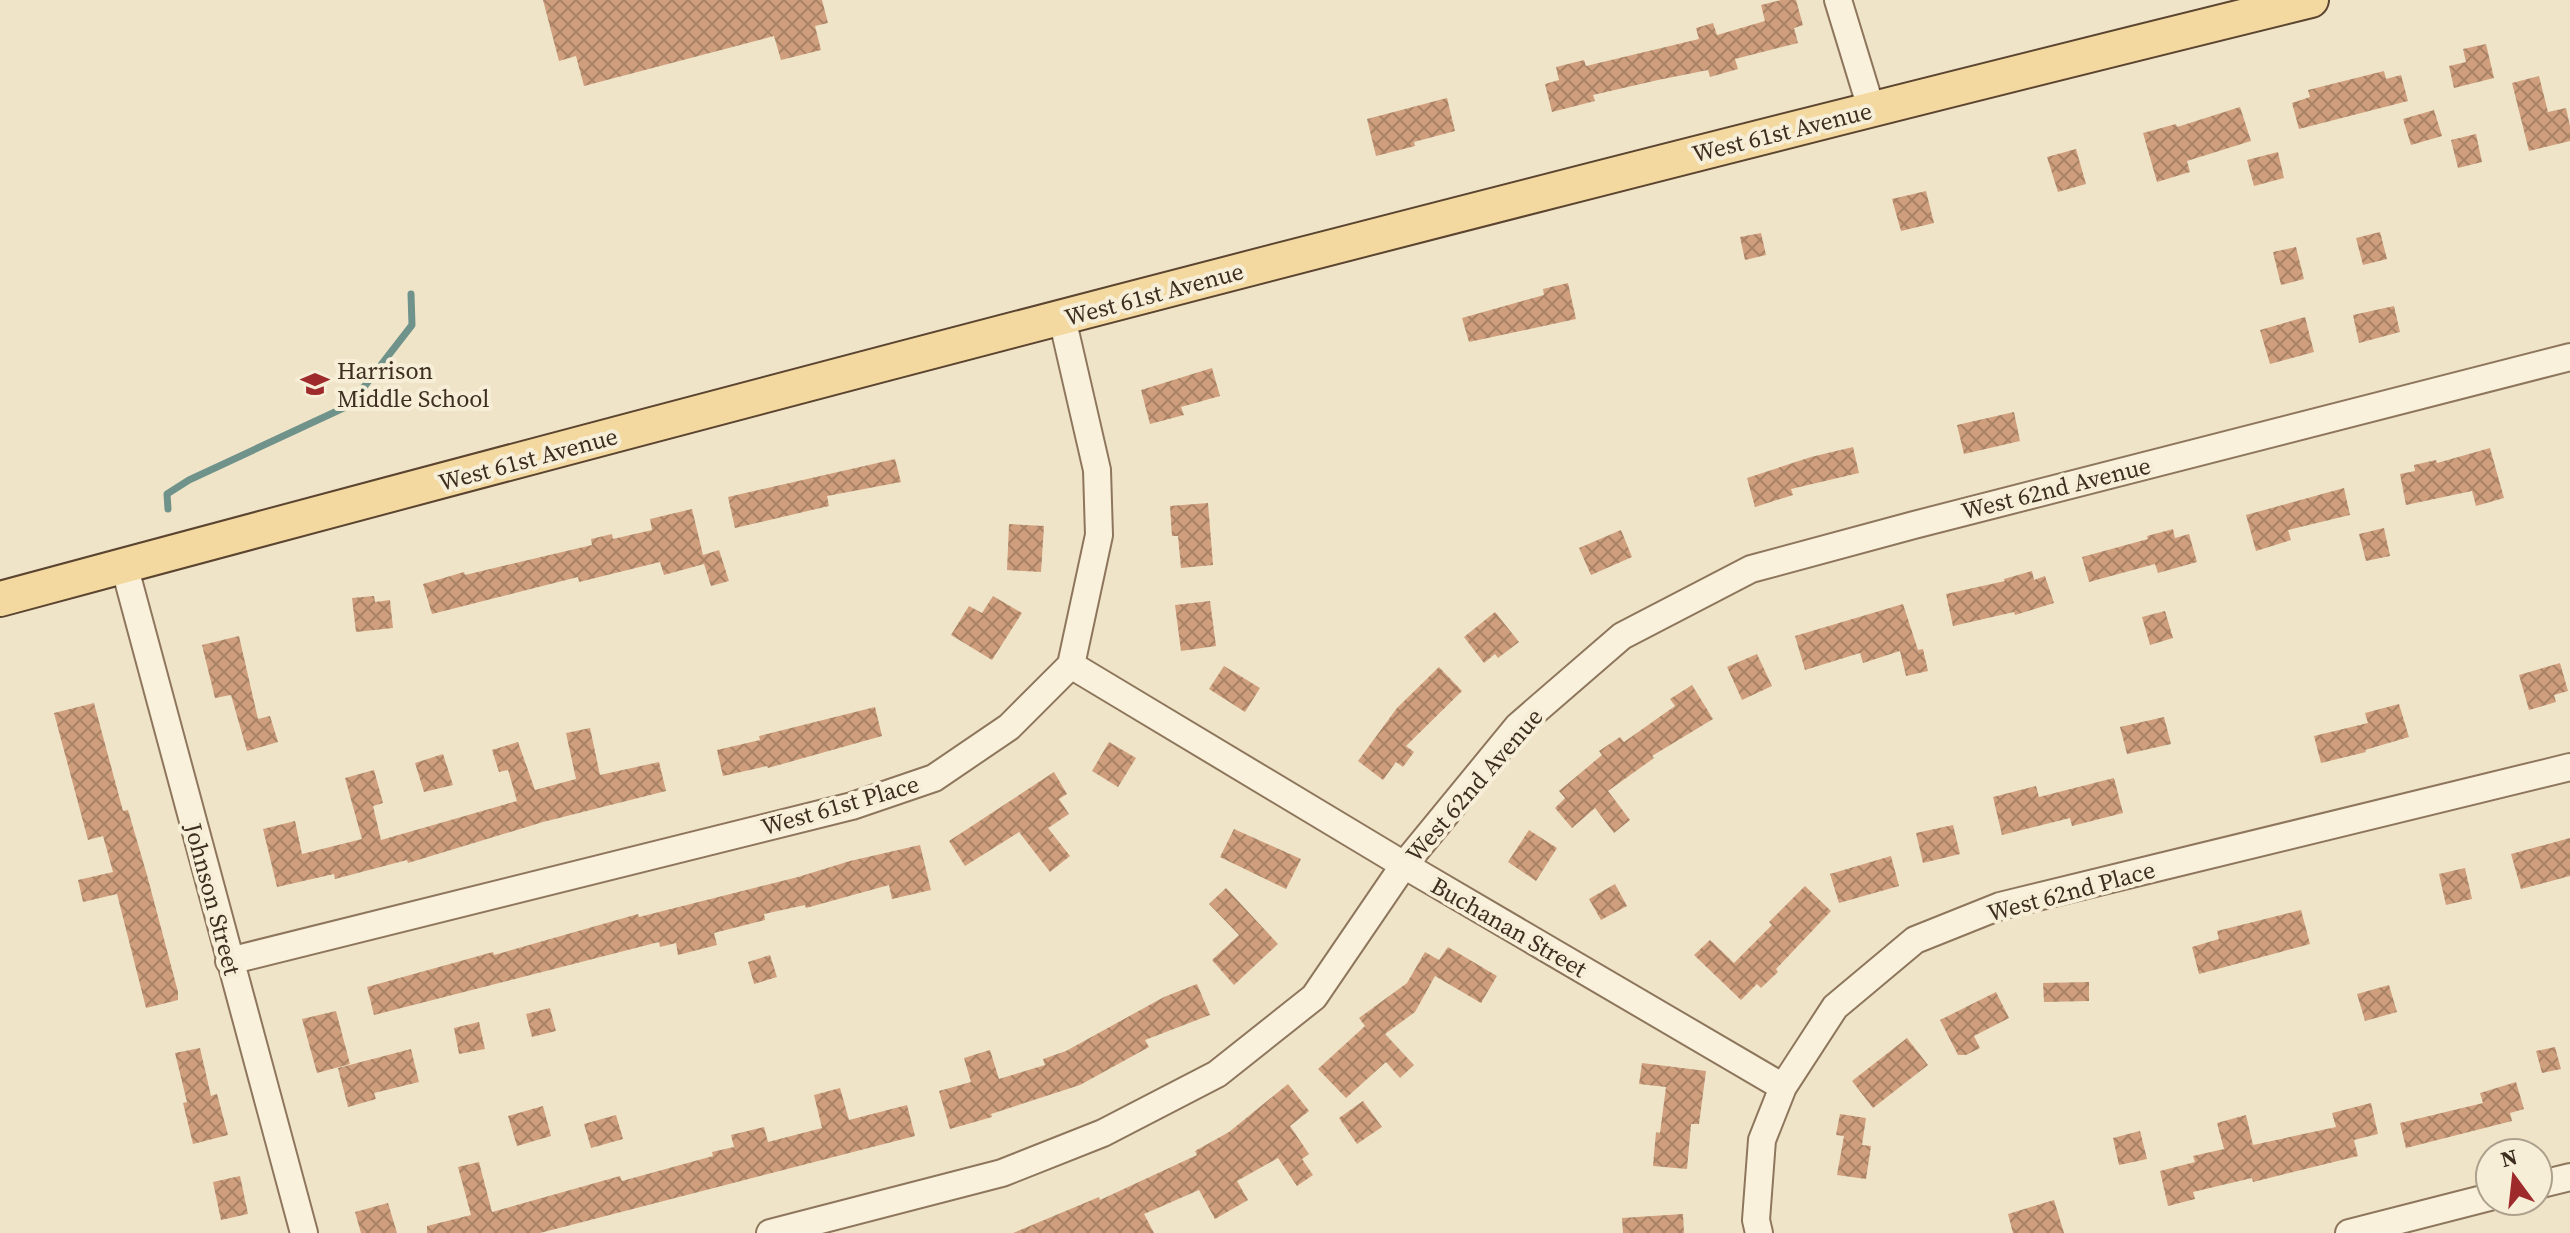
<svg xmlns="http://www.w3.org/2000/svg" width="2570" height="1233" font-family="'Source Serif 4',serif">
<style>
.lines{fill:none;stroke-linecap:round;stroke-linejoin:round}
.stream{stroke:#6f938a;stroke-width:7}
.building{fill:url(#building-cross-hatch)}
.minor-casing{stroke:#8d765c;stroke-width:30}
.major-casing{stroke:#5b4430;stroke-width:38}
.minor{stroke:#faf1dc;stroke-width:26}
.major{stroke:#f3d9a0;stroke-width:34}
.labels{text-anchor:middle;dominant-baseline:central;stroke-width:8;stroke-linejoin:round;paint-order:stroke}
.street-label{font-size:24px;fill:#3d2e20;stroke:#f7eed8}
.poi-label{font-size:24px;fill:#3d2e20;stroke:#f7eed8;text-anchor:start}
</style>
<defs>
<pattern id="building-cross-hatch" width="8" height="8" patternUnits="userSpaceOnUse" patternTransform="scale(2)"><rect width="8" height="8" fill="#cf9f7d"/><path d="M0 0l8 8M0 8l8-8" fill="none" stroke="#a98266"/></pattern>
</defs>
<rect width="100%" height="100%" fill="#f0e4c8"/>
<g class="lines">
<!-- stream -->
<path class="stream" d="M 168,509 L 167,494 L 189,480 L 350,405 L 412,325 L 411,294"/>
</g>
<!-- building -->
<path class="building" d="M 543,0 L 822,0 L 828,23 L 815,26 L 821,50 L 781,60 L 774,36 L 584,86 L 576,56 L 559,61 Z
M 1781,0 L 1796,0 L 1803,25 L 1794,28 L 1798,43 L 1735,59 L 1738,69 L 1710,77 L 1708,70 L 1658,80 L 1593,95 L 1595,101 L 1552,112 L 1545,84 L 1559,80 L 1556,67 L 1584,60 L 1586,66 L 1699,39 L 1696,28 L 1713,23 L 1717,35 L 1765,21 L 1761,5 Z
M 2486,44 L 2494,78 L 2454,88 L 2449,66 L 2466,62 L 2463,49 Z
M 2384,71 L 2386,79 L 2401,75 L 2408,101 L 2299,129 L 2292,103 L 2310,97 L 2308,90 Z
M 2539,76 L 2548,112 L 2566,108 L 2570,126 L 2570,141 L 2529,151 L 2512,83 Z
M 1447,98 L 1455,131 L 1414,142 L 1415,146 L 1376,156 L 1367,119 Z
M 2240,107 L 2251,141 L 2187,161 L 2190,172 L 2157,182 L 2143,133 L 2176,124 L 2177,127 Z
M 2434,110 L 2442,136 L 2411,145 L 2403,119 Z
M 2476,134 L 2482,162 L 2458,168 L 2451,140 Z
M 2076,149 L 2086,184 L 2058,192 L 2047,157 Z
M 2278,152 L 2284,178 L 2254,186 L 2247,160 Z
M 1926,191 L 1934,223 L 1901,231 L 1892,199 Z
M 2380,232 L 2387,259 L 2363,265 L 2356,238 Z
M 1761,233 L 1766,255 L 1745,260 L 1740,237 Z
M 2296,247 L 2304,279 L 2281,285 L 2273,252 Z
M 1568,283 L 1576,319 L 1469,342 L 1462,318 L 1544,295 L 1543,289 Z
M 2394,306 L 2400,332 L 2359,343 L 2353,315 Z
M 2305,317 L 2314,352 L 2270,364 L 2260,330 Z
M 1212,368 L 1220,396 L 1181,407 L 1184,415 L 1150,424 L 1141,390 Z
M 2014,412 L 2020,441 L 1964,454 L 1957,425 Z
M 1853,447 L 1859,473 L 1791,489 L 1793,495 L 1755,507 L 1747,478 L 1811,457 Z
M 2490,448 L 2504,498 L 2476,506 L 2472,491 L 2406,505 L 2400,474 L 2415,471 L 2414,465 L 2436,460 L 2437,463 Z
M 895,459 L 901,482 L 827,496 L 829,506 L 735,528 L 728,497 Z
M 2344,488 L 2350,515 L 2288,530 L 2291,540 L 2256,551 L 2246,515 Z
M 1208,503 L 1213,565 L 1181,568 L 1178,536 L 1172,536 L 1170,506 Z
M 692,509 L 703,555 L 719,550 L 729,581 L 711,586 L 704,564 L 664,575 L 660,562 L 579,582 L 578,577 L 432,614 L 423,584 L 464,572 L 465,575 L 592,545 L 591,539 L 612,534 L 613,539 L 652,530 L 650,519 Z
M 1009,524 L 1044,526 L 1041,572 L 1007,570 Z
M 2384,528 L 2390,556 L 2366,561 L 2359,534 Z
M 2173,529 L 2175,538 L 2189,534 L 2197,562 L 2158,573 L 2155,564 L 2089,582 L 2082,557 L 2148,539 L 2147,536 Z
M 1621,530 L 1632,557 L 1591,575 L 1579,548 Z
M 2032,571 L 2034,580 L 2045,576 L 2054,603 L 2015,615 L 2014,612 L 1953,626 L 1946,594 L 2005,581 L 2004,579 Z
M 374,596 L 375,602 L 390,600 L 393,628 L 356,632 L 352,598 Z
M 993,596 L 1022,613 L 992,660 L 951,635 L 969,606 L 982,613 Z
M 1210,601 L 1216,646 L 1181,651 L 1175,605 Z
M 1903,604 L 1918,650 L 1923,649 L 1928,671 L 1906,676 L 1900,651 L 1863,663 L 1860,653 L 1805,670 L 1795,636 Z
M 2165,611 L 2173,638 L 2150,645 L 2142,617 Z
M 1495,612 L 1519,642 L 1498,658 L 1495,654 L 1484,663 L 1464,637 Z
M 239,636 L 258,719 L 270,716 L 278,742 L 247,751 L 231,695 L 215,698 L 202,645 Z
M 1757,654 L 1772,686 L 1742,700 L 1727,667 Z
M 2560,663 L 2568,691 L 2554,695 L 2556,702 L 2529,710 L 2519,675 Z
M 1224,666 L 1260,688 L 1245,712 L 1209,689 Z
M 1439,667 L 1462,691 L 1406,746 L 1414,752 L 1403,767 L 1396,762 L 1383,780 L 1358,761 L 1397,708 Z
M 1692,685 L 1713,719 L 1652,756 L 1654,758 L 1608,791 L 1630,820 L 1614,833 L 1595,808 L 1572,828 L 1555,808 L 1565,798 L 1559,791 L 1602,755 L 1599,751 L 1620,737 L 1624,742 L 1675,706 L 1670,699 Z
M 94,703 L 123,811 L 128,810 L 147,875 L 178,992 L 178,1000 L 146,1008 L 117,894 L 83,902 L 78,880 L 113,872 L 103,836 L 88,840 L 54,713 Z
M 2399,704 L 2409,737 L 2365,750 L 2366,752 L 2321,763 L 2314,736 L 2368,723 L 2365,713 Z
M 875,707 L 882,736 L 768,768 L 767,766 L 723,776 L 717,750 L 760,740 L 759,736 Z
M 2164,717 L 2171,744 L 2127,754 L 2120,727 Z
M 590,728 L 600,775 L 659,762 L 666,791 L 543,822 L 408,863 L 407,860 L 335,879 L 334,874 L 277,887 L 263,829 L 295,821 L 302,854 L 362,839 L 345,778 L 374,770 L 383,803 L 373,806 L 381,840 L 517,801 L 508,770 L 499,772 L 492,750 L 518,742 L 535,790 L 576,779 L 566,733 Z
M 1109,742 L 1136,758 L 1118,787 L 1092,771 Z
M 443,754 L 453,785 L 424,792 L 415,763 Z
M 1054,772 L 1067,794 L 1059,799 L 1069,814 L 1048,828 L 1070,856 L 1050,872 L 1019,832 L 965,866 L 949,841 Z
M 2114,778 L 2123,813 L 2072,826 L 2070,818 L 2002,835 L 1993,797 L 2036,786 L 2039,797 Z
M 1953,825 L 1960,854 L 1923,863 L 1916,833 Z
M 1234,829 L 1301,859 L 1286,889 L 1220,857 Z
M 1529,830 L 1557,848 L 1536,881 L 1508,862 Z
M 2570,838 L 2570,876 L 2521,889 L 2511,854 Z
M 920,845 L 931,890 L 892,899 L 889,885 L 806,908 L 805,905 L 764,914 L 765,920 L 714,933 L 717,945 L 678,955 L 676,943 L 660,947 L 659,942 L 374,1015 L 367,987 L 493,952 L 494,955 L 638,914 L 639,917 L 798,877 L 850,861 Z
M 1891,856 L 1899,886 L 1839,903 L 1830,874 Z
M 2465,868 L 2472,899 L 2446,905 L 2439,874 Z
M 1615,884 L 1627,906 L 1601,920 L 1589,899 Z
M 1805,886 L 1831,911 L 1776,969 L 1778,972 L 1761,988 L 1757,984 L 1741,1000 L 1694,955 L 1710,940 L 1734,963 L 1772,925 L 1769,922 Z
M 1226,888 L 1278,944 L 1234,985 L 1212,960 L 1239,935 L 1209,904 Z
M 2301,910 L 2310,944 L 2199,974 L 2192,947 L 2219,939 L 2217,931 Z
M 1448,947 L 1497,976 L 1481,1003 L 1435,976 L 1415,1012 L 1385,1034 L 1414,1065 L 1400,1078 L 1386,1062 L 1346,1098 L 1318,1069 L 1365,1026 L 1359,1018 L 1407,983 L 1425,952 L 1439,960 Z
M 770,955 L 777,977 L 754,984 L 748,962 Z
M 2089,982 L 2089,1001 L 2044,1002 L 2043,983 Z
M 1197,984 L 1210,1015 L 1145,1040 L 1149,1047 L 1080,1085 L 991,1114 L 992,1117 L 950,1129 L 939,1091 L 971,1082 L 964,1058 L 990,1050 L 999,1079 L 1045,1065 L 1043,1059 L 1066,1051 L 1164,997 Z
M 2389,985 L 2397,1012 L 2365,1021 L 2357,994 Z
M 1996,992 L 2009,1018 L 1974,1036 L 1980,1048 L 1966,1055 L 1958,1055 L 1940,1020 Z
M 550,1008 L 556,1031 L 532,1037 L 526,1014 Z
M 336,1011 L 350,1064 L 317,1073 L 302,1019 Z
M 479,1022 L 485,1049 L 459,1054 L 454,1028 Z
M 1907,1038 L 1928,1065 L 1873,1108 L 1852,1081 Z
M 2555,1047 L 2561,1069 L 2542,1073 L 2536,1051 Z
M 200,1048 L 211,1096 L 217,1094 L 228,1135 L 193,1144 L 183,1103 L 187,1102 L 175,1053 Z
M 411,1049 L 419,1082 L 374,1093 L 376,1099 L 348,1107 L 338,1068 Z
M 1642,1063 L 1706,1071 L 1699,1124 L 1691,1124 L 1687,1169 L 1653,1166 L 1656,1132 L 1660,1133 L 1666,1087 L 1639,1084 Z
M 2516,1082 L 2524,1109 L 2510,1113 L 2512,1121 L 2406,1148 L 2400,1123 L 2483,1103 L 2480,1093 Z
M 1288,1084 L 1309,1111 L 1290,1126 L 1309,1154 L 1302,1159 L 1313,1175 L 1297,1186 L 1278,1158 L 1237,1181 L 1248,1200 L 1215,1219 L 1199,1190 L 1144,1214 L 1154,1233 L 1013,1233 L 1099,1197 L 1100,1200 L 1197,1155 L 1195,1151 L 1229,1132 Z
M 840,1088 L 849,1120 L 907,1105 L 915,1136 L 540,1233 L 427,1233 L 427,1226 L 471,1215 L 458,1167 L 479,1162 L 492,1212 L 620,1176 L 622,1181 L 713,1156 L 712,1152 L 734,1147 L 731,1135 L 764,1127 L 768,1142 L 822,1128 L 814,1095 Z
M 1363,1101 L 1382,1127 L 1357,1144 L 1339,1118 Z
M 2371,1103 L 2378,1134 L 2354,1140 L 2358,1156 L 2253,1182 L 2252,1178 L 2193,1192 L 2195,1199 L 2168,1206 L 2160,1171 L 2195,1162 L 2193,1156 L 2224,1149 L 2217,1123 L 2246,1115 L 2253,1145 L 2336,1127 L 2332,1113 Z
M 543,1106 L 551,1136 L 517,1146 L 508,1116 Z
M 1840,1114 L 1866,1118 L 1862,1145 L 1871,1146 L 1866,1179 L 1837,1175 L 1844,1136 L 1836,1135 Z
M 616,1115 L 623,1139 L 591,1148 L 584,1124 Z
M 2140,1131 L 2147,1159 L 2119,1165 L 2113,1138 Z
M 240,1176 L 248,1214 L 221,1220 L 213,1182 Z
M 2054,1200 L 2064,1233 L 2013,1233 L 2008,1214 Z
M 388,1203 L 397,1233 L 361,1233 L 355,1212 Z
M 1683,1214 L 1684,1233 L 1623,1233 L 1622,1218 Z"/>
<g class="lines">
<defs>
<path id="minor" d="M 1838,0 L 1871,108
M 124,565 L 304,1233
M 1071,665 L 1404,865 L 1783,1087
M 229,961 L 852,806 L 934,778 L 1009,727 L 1071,665 L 1099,535 L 1097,470 L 1062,318
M 2538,1185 L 2570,1177
M 770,1233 L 1002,1173 L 1103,1133 L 1217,1074 L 1314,997 L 1404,865 L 1518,726 L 1622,636 L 1751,569 L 1914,525 L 2570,357
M 1759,1233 L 1756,1220 L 1762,1140 L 1783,1087 L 1835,1007 L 1915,940 L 2000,906 L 2570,767
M 2349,1233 L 2490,1197"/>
<path id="major" d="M 0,599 C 768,392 1539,190 2311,0"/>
</defs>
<!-- minor casing -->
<use href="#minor" class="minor-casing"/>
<!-- major casing -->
<use href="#major" class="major-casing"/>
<!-- minor -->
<use href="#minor" class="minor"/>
<!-- major -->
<use href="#major" class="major"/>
</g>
<!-- icons -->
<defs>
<symbol id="school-bare" viewBox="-9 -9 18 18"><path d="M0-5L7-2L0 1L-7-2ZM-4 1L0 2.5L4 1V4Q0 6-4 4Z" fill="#9e2a2b" stroke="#f7eed8" stroke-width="2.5" paint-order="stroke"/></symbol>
</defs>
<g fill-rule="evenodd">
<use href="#school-bare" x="295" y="364" width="40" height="40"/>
</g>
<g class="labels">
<!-- street labels -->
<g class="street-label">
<text transform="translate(1782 132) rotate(-14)">West 61st Avenue</text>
<text transform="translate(1154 294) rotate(-15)">West 61st Avenue</text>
<text transform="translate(528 459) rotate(-15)">West 61st Avenue</text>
<text transform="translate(2056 488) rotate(-14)">West 62nd Avenue</text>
<text transform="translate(1474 785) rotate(-49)">West 62nd Avenue</text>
<text transform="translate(840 805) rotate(-16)">West 61st Place</text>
<text transform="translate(2071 891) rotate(-15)">West 62nd Place</text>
<text transform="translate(213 899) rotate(75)">Johnson Street</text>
<text transform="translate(1509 927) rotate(30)">Buchanan Street</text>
</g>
<!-- poi labels -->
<g class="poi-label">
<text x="337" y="370">Harrison<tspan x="337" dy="28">Middle School</tspan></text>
</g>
</g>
<!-- north arrow -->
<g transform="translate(2514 1177) rotate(345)"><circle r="38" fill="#f7eed8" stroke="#ada18e" stroke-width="2"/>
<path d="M0-6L14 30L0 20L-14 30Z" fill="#9e2a2b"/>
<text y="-12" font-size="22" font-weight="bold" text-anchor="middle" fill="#3d2e20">N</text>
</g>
</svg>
